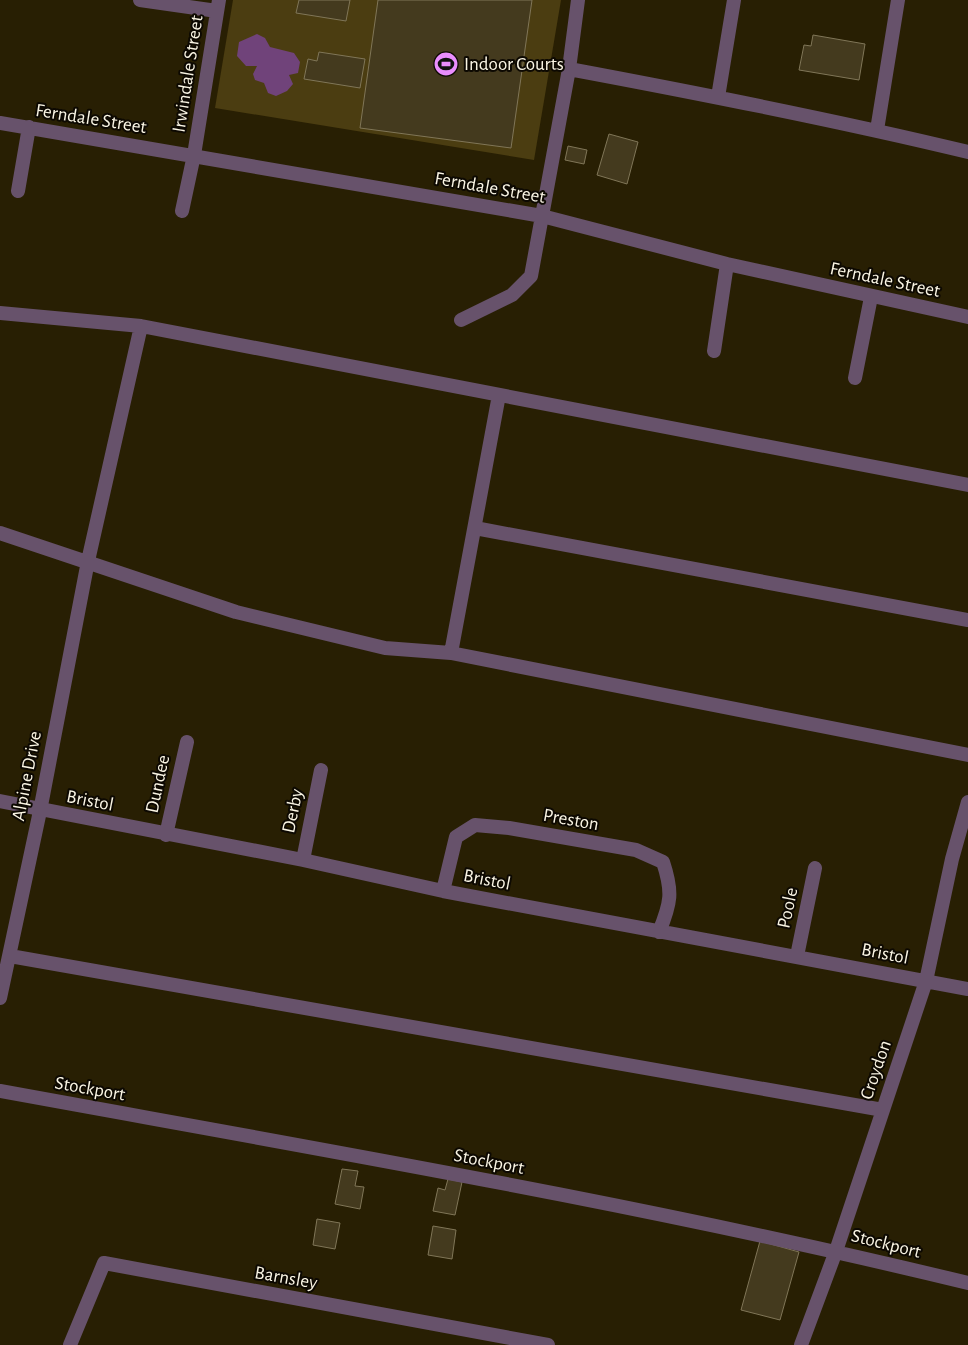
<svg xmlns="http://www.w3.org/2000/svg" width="968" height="1345" font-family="'Alegreya Sans',sans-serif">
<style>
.green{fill:#4b3d11}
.water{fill:#70437a}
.building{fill:#443a1e;stroke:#807658}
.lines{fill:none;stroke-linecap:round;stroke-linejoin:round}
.minor{stroke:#67526b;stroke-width:14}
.labels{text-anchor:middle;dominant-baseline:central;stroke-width:4;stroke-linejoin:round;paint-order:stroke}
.poi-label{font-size:19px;fill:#faf5e4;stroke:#0d0902;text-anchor:start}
.street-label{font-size:19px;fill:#faf5e4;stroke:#0d0902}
</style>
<rect width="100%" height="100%" fill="#281f03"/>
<!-- green -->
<path class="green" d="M 233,0 L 561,0 L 534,160 L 215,108 Z"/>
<!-- water -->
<path class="water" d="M 257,34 L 265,38 L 270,47 L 294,53 L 300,62 L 298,73 L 289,75 L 293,84 L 287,91 L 276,96 L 268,93 L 264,83 L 255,80 L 253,74 L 257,66 L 246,66 L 237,56 L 239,42 Z"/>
<!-- building -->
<path class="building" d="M 299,0 L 350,0 L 346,21 L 296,13 Z
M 378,0 L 532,0 L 511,148 L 360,128 Z
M 813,35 L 865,44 L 859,80 L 799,70 L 804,45 L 811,46 Z
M 319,52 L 365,59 L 360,88 L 304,79 L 308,59 L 317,61 Z
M 609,134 L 638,142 L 627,184 L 597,175 Z
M 568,146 L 587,150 L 584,164 L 565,160 Z
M 342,1169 L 358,1171 L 355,1186 L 364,1187 L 360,1209 L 335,1204 Z
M 448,1179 L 462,1182 L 455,1215 L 433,1211 L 438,1188 L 445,1190 Z
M 317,1219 L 340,1223 L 335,1249 L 313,1245 Z
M 433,1226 L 456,1230 L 452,1259 L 428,1255 Z
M 760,1241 L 799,1252 L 780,1320 L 741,1310 Z"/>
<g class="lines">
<!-- minor -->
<path class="minor" d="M 140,0 L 217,11
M 569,69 C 703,94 836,120 968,152
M 718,97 L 734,0
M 0,123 L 542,216 L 727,264 L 968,317
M 877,130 L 898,0
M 18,191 L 29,127
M 182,211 L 194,155 L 219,0
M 0,313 L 141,326 L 968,485
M 461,320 L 512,295 L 531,276 L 569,69 L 578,0
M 714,351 L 727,264
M 855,378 L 871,297
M 475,528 L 968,620
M 0,533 L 236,612 L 385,648 L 451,653 L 968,755
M 451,653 L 499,395
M 0,801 L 303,860 L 443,891 L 968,989
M 166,835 L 187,742
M 303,860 L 321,770
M 443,891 L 456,837 L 475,825 L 509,828 L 636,850 L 663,862 C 673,892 671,903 659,932
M 10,956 L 883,1110
M 797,956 L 815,868
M 0,998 L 40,811 L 88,561 L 141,326
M 0,1091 C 323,1150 648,1205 968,1283
M 70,1345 L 104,1263 L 548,1345
M 801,1345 L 836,1251 L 926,981 L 952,859 L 968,802"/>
</g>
<!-- icons -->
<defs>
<symbol id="stadium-disc" viewBox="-11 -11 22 22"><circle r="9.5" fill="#ea8dfd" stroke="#0d0902"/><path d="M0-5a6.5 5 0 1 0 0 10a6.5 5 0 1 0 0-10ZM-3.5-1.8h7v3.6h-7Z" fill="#111"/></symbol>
</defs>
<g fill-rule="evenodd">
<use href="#stadium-disc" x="432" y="50" width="28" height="28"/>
</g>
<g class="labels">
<!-- poi labels -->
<g class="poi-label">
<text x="464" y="64">Indoor Courts</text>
</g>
<!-- street labels -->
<g class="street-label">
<text transform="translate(188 74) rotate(-81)">Irwindale Street</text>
<text transform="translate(91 119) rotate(9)">Ferndale Street</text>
<text transform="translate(490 188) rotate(10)">Ferndale Street</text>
<text transform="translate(885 280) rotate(12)">Ferndale Street</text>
<text transform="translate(27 776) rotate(-79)">Alpine Drive</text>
<text transform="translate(158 784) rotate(-78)">Dundee</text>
<text transform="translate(90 801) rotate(11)">Bristol</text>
<text transform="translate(293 811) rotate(-78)">Derby</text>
<text transform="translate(571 820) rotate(10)">Preston</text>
<text transform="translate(487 880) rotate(11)">Bristol</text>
<text transform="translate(788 908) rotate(-78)">Poole</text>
<text transform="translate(885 954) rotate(11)">Bristol</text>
<text transform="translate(876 1070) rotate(-71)">Croydon</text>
<text transform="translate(90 1089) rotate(10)">Stockport</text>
<text transform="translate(489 1162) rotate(11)">Stockport</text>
<text transform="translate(886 1244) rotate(14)">Stockport</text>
<text transform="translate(286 1278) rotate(10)">Barnsley</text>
</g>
</g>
</svg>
